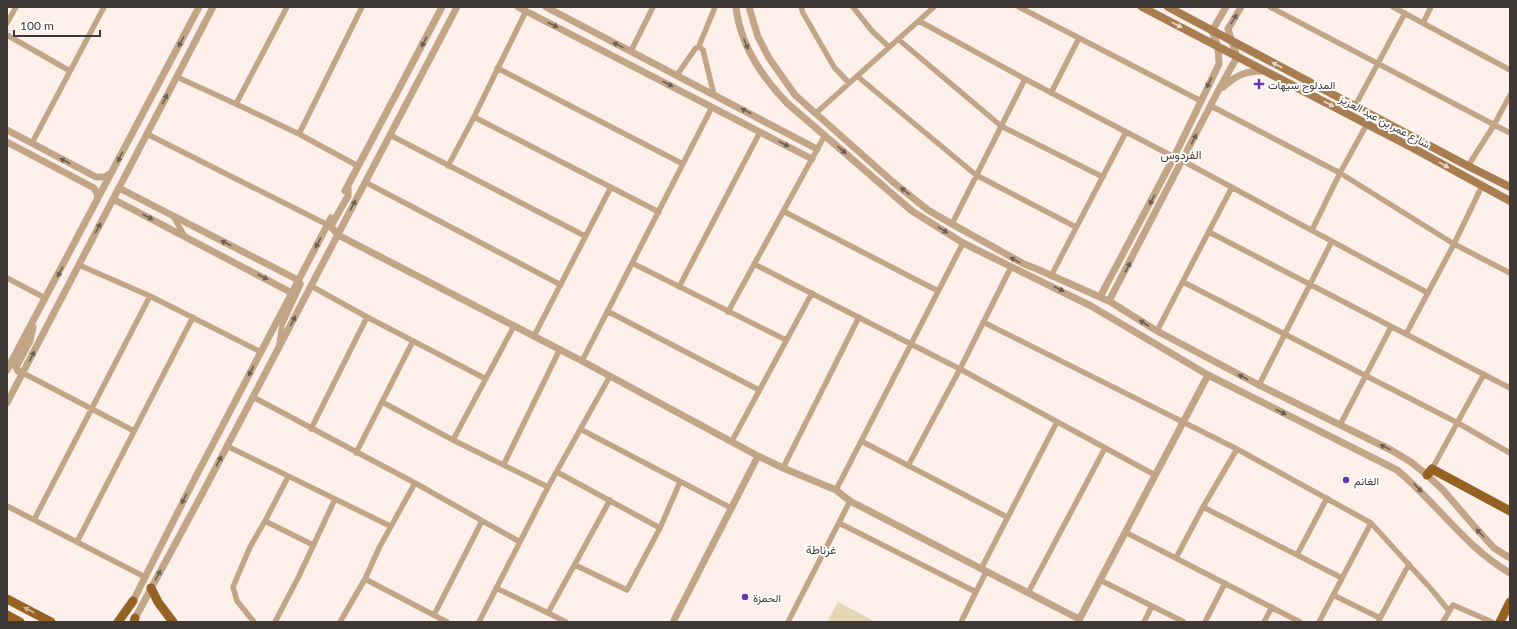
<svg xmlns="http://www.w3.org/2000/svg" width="1517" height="629" font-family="Lato,Vazirmatn,sans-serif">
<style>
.green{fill:#e5d7b4}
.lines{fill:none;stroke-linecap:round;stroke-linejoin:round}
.minor{stroke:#c2a587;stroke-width:5.5}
.tertiary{stroke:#c2a587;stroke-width:7}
.secondary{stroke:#a87e51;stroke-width:8}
.primary{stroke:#956224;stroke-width:9}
.oneway{fill:#6c5f53}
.oneway2{fill:#e5d8cb}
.oneway3{fill:#cfb89c}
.poi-dot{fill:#6933aa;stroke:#fff;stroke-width:1.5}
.labels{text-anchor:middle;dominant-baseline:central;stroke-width:4;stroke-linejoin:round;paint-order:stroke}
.poi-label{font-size:11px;fill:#3e3937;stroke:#fff;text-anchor:start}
.street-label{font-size:11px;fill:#3e3937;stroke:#fff}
.neighbourhood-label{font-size:12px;fill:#493f3a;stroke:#fff}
</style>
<rect width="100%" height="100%" fill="#fdf0ea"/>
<!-- green -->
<path class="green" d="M 838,602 L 876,622 L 827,622 Z"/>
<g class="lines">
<!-- minor -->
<path class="minor" d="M 287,7 L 236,104 L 299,134 L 358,166
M 801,7 L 803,13 L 834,67 L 849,83
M 853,7 L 872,31 L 889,47
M 1019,7 L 1201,101
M 1270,7 L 1510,133
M 1393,7 L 1510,70
M 919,21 L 1025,79 L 1174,157
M 7,23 L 16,7
M 1423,23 L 1431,7
M 7,35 L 70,71
M 898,39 L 1001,126 L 1103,177
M 699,46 L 703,50 L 714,95
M 631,51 L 653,7
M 497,68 L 683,164
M 677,75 L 695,49 L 699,46 L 715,7
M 857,76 L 976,175 L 1076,227
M 177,77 L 236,104
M 1051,93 L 1079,38
M 1211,106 L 1340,173 L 1454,244 L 1510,273
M 1355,106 L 1405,13
M 816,113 L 934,7
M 474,117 L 659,212
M 147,134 L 328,225
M 299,134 L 362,7
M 390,135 L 585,236
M 32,143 L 104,7
M 1183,161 L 1428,293
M 448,166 L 474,117 L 526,11
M 1468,166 L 1494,125 L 1510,95
M 365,182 L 561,285
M 783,211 L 938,291
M 173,216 L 184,235
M 952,224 L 1025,79
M 1312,230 L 1340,173 L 1367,124
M 1209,232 L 1510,388
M 632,263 L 786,340
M 754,264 L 960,369 L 1155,475
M 79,265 L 150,296 L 261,352
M 1051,276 L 1126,132
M 7,278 L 45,298
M 1183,282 L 1458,423 L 1510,453
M 311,286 L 367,317
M 679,287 L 760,132
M 607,311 L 759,390
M 728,312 L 825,135
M 983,322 L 1237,449 L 1371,523 L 1432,590 L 1449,611
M 1157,331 L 1232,187
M 1406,334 L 1454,244 L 1482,186
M 534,336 L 611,187
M 279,345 L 282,325 L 301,284 L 298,280
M 582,361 L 712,107
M 23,373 L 134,431
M 1259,385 L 1332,241
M 253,397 L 415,483 L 520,542
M 382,402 L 453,440 L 548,487
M 1340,425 L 1391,327
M 311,429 L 367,317 L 486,379
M 580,429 L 731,508
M 453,440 L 514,326
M 732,441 L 812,293
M 861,441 L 1007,517
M 227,446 L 390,526
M 356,453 L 413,341
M 504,464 L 560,349
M 908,466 L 960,369 L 1011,267
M 783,468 L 859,317
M 1432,469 L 1484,374
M 557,472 L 660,528
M 836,490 L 963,243
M 7,506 L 145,577
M 1203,507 L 1342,578
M 34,520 L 150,296
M 265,521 L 313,545
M 839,523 L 976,592
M 1125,532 L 1300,622
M 77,542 L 193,317
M 1297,555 L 1327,498
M 1176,558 L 1203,507 L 1237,449
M 575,565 L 627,590 L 660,528 L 680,482
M 981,569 L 1057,422
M 365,579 L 447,622
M 1100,580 L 1184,622
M 496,588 L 548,613 L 610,500
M 1028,593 L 1105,448
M 1333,595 L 1380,618
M 548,613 L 566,622
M 434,615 L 482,521
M 254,622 L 237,601 L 233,587 L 250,547 L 265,521 L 288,477
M 275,622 L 299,576 L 335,499
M 340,622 L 365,579 L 379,548 L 415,483
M 479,622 L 548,487 L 610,376
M 788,622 L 850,501
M 961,622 L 986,572
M 1144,622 L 1152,606
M 1205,622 L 1225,583
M 1264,622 L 1272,607
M 1319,622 L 1371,523
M 1378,622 L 1409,564
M 1443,622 L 1453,605 L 1492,622"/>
<!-- tertiary -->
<path class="tertiary" d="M 518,7 L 812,159
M 546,7 L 817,149
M 736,7 C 740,44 762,77 787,103 L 912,211 L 963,243 L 1091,306 L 1208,375 L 1397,470 C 1437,503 1465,547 1510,573
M 749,7 L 758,37 L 769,58 L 795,95 L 893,182 L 928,210 L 952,224 L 1024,264 L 1037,269 L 1109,301 L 1157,331 L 1259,385 L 1391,450 L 1411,462 L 1427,475 L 1443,490 L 1474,526 L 1494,548 L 1510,558
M 1223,87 C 1237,75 1245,71 1264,71
M 7,130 L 96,177 L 105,177 L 112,172
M 7,142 L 94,188 L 98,195 L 97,200
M 348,187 L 348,196 L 332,224 L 332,228 L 338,235 L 582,361 L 758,456 L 783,468 L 836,490 L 850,501 L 1079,619
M 119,188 L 298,280
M 345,191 L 442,7
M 113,199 L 292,293
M 1100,297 L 1174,157 L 1219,64 L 1218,47 L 1212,31 L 1226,7
M 1109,301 L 1218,91 L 1237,57 L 1228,29 L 1241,7
M 7,370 L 199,7
M 23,373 L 18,371 L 16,367 L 30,341 L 33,327
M 7,403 L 213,7
M 131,605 L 193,482 L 331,218
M 133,622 L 201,496 L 457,7
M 673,622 L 758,456
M 1078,622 L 1208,375"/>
<!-- secondary -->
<path class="secondary" d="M 1142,7 L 1411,147 L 1510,201
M 1168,7 L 1468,166 L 1510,187"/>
<!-- primary -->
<path class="primary" d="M 1427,475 L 1432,469 L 1510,511
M 151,588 L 158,602 L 173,622
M 7,599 L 51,622
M 7,615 L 20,622
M 118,622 L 133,601
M 134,622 L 135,618
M 1500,622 L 1510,602"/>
</g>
<!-- one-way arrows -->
<defs><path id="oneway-solid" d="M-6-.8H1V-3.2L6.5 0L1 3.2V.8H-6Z"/></defs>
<g class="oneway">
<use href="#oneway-solid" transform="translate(1234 19) rotate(-58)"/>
<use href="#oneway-solid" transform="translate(553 25) rotate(27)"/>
<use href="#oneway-solid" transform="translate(181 42) rotate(118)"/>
<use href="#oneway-solid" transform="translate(424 42) rotate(118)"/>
<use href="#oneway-solid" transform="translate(746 44) rotate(68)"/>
<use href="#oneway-solid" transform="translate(618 45) rotate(-153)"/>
<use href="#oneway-solid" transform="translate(1209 83) rotate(116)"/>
<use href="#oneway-solid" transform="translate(668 84) rotate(27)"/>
<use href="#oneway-solid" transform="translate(165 99) rotate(-62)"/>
<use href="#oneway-solid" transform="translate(746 111) rotate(-152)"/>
<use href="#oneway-solid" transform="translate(1194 139) rotate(-63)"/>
<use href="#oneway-solid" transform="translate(784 144) rotate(28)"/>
<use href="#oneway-solid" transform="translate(842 150) rotate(42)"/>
<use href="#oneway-solid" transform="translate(120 157) rotate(118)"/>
<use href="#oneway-solid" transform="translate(65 161) rotate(-152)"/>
<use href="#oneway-solid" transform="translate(905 191) rotate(-142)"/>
<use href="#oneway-solid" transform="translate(1152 200) rotate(118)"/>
<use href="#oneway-solid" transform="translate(353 205) rotate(-62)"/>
<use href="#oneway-solid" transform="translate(148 217) rotate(27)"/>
<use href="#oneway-solid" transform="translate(98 228) rotate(-62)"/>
<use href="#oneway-solid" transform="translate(943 230) rotate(32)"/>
<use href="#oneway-solid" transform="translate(226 243) rotate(-153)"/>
<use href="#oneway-solid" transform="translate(318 243) rotate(118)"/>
<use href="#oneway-solid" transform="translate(1015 260) rotate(-151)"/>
<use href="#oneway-solid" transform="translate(1128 267) rotate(-62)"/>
<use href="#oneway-solid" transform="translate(60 272) rotate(118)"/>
<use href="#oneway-solid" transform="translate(263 277) rotate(28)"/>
<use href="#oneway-solid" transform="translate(1059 289) rotate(27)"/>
<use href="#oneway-solid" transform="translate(293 321) rotate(-62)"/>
<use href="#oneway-solid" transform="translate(1144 323) rotate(-147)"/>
<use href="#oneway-solid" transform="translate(32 356) rotate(-63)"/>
<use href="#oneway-solid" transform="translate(251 371) rotate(118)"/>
<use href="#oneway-solid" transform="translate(1243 377) rotate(-152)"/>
<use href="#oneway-solid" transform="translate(1281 412) rotate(27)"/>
<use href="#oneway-solid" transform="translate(1385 447) rotate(-154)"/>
<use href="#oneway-solid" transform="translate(219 461) rotate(-62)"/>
<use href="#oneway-solid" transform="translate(1418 488) rotate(47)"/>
<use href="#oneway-solid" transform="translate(184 499) rotate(117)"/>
<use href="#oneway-solid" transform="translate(1480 533) rotate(-134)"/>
<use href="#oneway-solid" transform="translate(158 575) rotate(-63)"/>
</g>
<g class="oneway2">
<use href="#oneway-solid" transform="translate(1177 25) rotate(27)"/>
<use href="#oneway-solid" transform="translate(1277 65) rotate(-152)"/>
<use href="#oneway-solid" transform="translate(1329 104) rotate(28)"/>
<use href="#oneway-solid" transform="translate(1444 165) rotate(29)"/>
</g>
<use class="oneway3" href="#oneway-solid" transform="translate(29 610) rotate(-152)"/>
<!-- markers -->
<g class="poi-dot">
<path d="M1257 78h4v4h4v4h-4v4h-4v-4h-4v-4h4z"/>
<circle cx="1346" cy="480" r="4"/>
<circle cx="745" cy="597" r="4"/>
</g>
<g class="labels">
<!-- poi labels -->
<g class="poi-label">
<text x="1268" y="84">المدلوح سيهات</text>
<text x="1354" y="480">الغانم</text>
<text x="753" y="597">الحمزة</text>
</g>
<!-- street labels -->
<g class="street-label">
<text transform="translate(1385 121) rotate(28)">شارع عمر بن عبد العزيز</text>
</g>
<!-- neighbourhood labels -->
<g class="neighbourhood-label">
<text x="1181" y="154">الفردوس</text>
<text x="821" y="549">غرناطة</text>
</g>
</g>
<!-- border -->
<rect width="1517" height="629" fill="none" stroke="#3e3937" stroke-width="16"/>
<!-- scale -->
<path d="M14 30v6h86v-6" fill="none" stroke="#3e3937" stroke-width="2"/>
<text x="20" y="30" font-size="12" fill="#3e3937" stroke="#ffffff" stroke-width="3" paint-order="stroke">100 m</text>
</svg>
